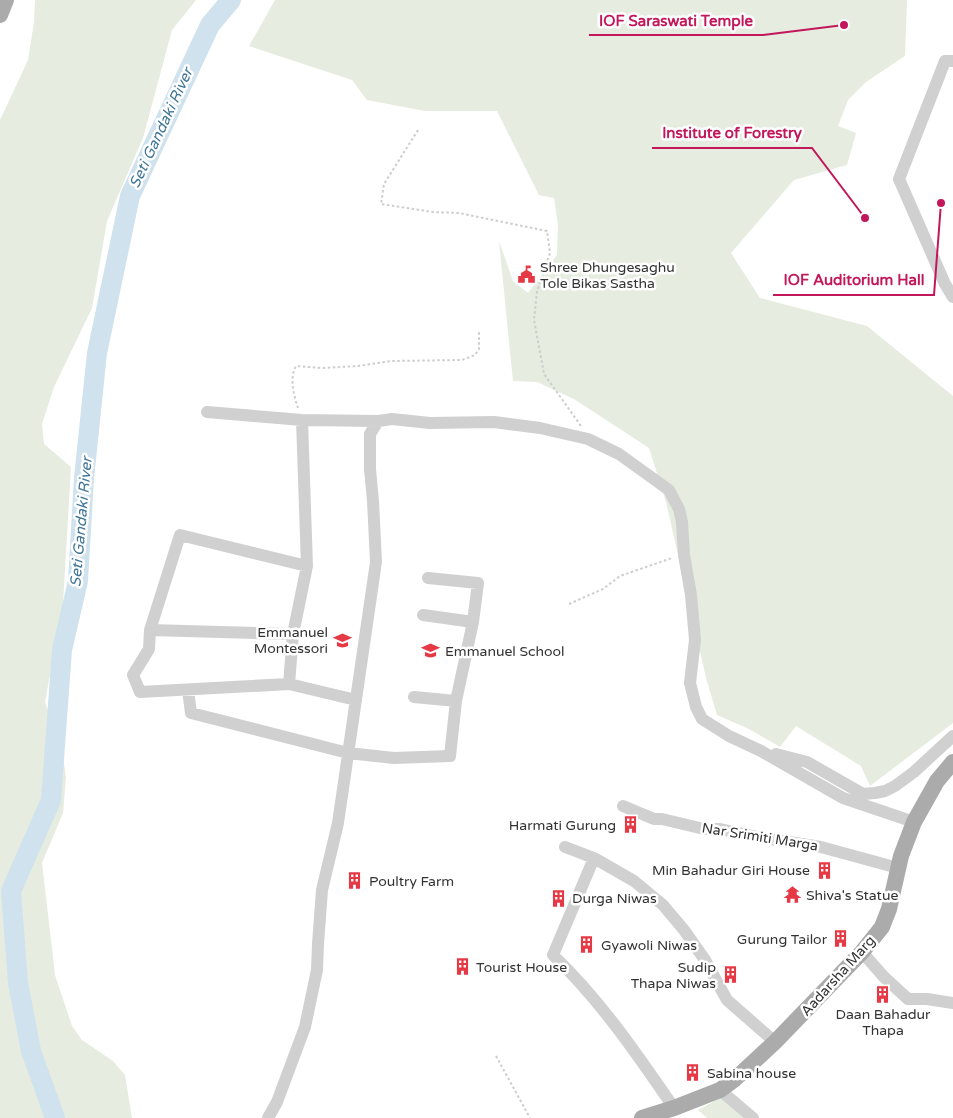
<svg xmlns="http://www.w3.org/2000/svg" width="953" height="1118" font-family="'Varela Round',sans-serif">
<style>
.green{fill:#e6ecdf}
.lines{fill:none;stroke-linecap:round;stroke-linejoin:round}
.river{stroke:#cfe2ee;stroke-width:20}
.path{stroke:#cdcdcd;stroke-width:2;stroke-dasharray:2.5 2.5;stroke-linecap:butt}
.minor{stroke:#d0d0d0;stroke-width:12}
.major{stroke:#ababab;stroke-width:16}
.labels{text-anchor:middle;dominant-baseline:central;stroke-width:5;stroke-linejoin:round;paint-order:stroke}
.poi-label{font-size:14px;fill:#333;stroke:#fff;text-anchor:start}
.street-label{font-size:14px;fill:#333;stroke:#fff}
.water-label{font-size:15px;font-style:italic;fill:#3f7597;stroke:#fff}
.leader{fill:none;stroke:#c2185b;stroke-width:2}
.callout-dot{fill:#c2185b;stroke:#fff;stroke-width:2}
.callout-label{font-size:15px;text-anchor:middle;font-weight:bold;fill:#c2185b;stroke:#fff;stroke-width:5;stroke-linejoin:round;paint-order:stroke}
</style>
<rect width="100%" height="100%" fill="#fff"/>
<!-- green -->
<path class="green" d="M 35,0 L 196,0 L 172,30 L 143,138 L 107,221 L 92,308 L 54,387 L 42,424 L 44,444 L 71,467 L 63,604 L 45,702 L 62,750 L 66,777 L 63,813 L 42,863 L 55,975 L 72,1026 L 82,1040 L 113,1061 L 125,1075 L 132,1118 L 0,1118 L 0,120 L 28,60 L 34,22 Z
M 275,0 L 907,0 L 905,56 L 866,82 L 848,100 L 838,126 L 856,133 L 847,165 L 794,180 L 731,253 L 760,298 L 867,326 L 953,396 L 953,723 L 870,786 L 861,766 L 796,726 L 780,747 L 749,729 L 717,715 L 706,678 L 666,502 L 649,448 L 574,399 L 537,382 L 513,381 L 499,241 L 513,281 L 528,293 L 557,255 L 558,224 L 554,198 L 539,195 L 497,111 L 425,111 L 367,100 L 352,80 L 249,46 Z
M 724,1096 L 750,1118 L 707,1118 L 698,1110 Z"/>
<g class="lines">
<!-- river -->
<path class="river" d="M 55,1118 L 31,1051 L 18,983 L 11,891 L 51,800 L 62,650 L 78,581 L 84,478 L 97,353 L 130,196 L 210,25 L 231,0"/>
<!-- path -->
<path class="path" d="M 418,130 L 384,184 L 381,204 L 433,212 L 459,213 L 547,231 L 550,253 L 537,291 L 534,320 L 544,374 L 581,426
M 298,408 C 294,396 289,378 296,366 L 322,368 L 358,366 L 391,361 L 462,360 L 475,355 L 479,349 L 479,332
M 569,604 L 603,589 L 620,576 L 672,558
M 496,1056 L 530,1118"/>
<!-- minor -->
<path class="minor" d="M 953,61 L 945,61 L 899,179 L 945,284 L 953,297
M 207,412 L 302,420 L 378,421
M 302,420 L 307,566 L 180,535 L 150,630 L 149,649 L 133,675 L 140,692 L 289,684 L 356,700
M 423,615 L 473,622
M 150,630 L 293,634 L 307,566
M 289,684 L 293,634
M 188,690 L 191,713 L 348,753 L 394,758 L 450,756 L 456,701 L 473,622 L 478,583 L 428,578
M 414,697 L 456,701
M 776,754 L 807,762 L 863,794 L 875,793 L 885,791 L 895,786 L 914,772 L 953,736
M 623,806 L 654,819 L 662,819 L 704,829 L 720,829 L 758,837 L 821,847 L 898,868
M 565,847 L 594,858
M 862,952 L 884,977 L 908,999 L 927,999 L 953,1003
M 720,1090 L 753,1118
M 674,1108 C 637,1054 600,1000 553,955 L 594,858 L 634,881 L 663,905 L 684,930 L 705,960 L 727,1000 L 775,1042
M 268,1118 L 277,1102 L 305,1027 L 317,970 L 318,944 L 322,890 L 338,823 L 376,562 L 373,501 L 370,469 L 370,434 L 378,421 L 392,419 L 430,423 L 494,422 L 540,428 L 588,439 L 619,454 L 669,490 L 679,509 L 682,522 L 684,555 L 691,595 L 695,640 L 690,683 L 696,707 L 702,719 L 729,736 L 761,751 L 843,798 L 914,822"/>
<!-- major -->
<path class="major" d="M 0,15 L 6,0
M 642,1118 L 674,1108 L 720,1090 L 735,1079 L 775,1042 L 862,952 L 882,927 L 889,909 L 901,856 L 914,822 L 937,781 L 953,762"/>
</g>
<!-- icons -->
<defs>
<symbol id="civic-bare" viewBox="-9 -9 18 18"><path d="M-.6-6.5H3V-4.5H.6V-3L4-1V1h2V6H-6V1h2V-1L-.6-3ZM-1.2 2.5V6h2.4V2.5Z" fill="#e63946" stroke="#fff" stroke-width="2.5" paint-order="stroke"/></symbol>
<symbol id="school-bare" viewBox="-9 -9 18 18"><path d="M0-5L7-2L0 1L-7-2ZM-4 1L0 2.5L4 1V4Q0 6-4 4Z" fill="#e63946" stroke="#fff" stroke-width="2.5" paint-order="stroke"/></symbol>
<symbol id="building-bare" viewBox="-9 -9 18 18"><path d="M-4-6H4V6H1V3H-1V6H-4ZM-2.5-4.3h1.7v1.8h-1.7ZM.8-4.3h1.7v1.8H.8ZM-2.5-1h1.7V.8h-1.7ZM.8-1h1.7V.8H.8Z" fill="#e63946" stroke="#fff" stroke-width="2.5" paint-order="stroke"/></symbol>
<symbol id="temple-bare" viewBox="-9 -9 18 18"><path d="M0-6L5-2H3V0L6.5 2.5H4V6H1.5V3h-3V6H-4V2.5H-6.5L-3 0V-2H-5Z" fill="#e63946" stroke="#fff" stroke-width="2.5" paint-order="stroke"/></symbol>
</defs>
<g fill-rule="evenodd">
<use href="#civic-bare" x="514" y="262" width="25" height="25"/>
<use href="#school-bare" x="330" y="628" width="25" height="25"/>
<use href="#school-bare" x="418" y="638" width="25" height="25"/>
<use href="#building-bare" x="618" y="812" width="25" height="25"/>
<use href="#building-bare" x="812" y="858" width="25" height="25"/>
<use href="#building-bare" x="342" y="868" width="25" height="25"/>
<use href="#temple-bare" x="780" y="882" width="25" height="25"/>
<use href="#building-bare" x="546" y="886" width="25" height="25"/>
<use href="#building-bare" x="828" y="926" width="25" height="25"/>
<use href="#building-bare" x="574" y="932" width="25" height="25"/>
<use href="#building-bare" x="450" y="954" width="25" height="25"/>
<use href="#building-bare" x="718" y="962" width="25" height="25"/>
<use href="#building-bare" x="870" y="982" width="25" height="25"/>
<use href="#building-bare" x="680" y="1060" width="25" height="25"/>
</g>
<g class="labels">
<!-- poi labels -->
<g class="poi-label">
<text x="540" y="267">Shree Dhungesaghu<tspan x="540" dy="16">Tole Bikas Sastha</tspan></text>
<text x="328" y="632" text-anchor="end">Emmanuel<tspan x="328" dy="16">Montessori</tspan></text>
<text x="445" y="651">Emmanuel School</text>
<text x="616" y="825" text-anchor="end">Harmati Gurung</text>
<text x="810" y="870" text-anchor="end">Min Bahadur Giri House</text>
<text x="369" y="881">Poultry Farm</text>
<text x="806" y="895">Shiva's Statue</text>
<text x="572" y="898">Durga Niwas</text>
<text x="827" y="939" text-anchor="end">Gurung Tailor</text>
<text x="601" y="945">Gyawoli Niwas</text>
<text x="476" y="967">Tourist House</text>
<text x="716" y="967" text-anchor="end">Sudip<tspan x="716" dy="16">Thapa Niwas</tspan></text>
<text x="883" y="1014" text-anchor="middle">Daan Bahadur<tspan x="883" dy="16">Thapa</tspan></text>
<text x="707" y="1073">Sabina house</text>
</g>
<!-- street labels -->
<g class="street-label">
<text transform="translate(760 837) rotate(9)">Nar Srimiti Marga</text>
<text transform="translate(838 976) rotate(-48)">Aadarsha Marg</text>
</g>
<!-- water labels -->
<g class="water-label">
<text transform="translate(161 128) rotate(-65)">Seti Gandaki River</text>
<text transform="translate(81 522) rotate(-85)">Seti Gandaki River</text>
</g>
</g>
<!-- callouts -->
<path class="leader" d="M844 25L763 35H589M865 218L812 148H652M941 203L934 295H773"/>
<g class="callout-dot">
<circle cx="844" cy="25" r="5"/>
<circle cx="865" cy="218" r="5"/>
<circle cx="941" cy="203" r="5"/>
</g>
<g class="callout-label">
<text x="676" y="26">IOF Saraswati Temple</text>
<text x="732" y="138">Institute of Forestry</text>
<text x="854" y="285">IOF Auditorium Hall</text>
</g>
</svg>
